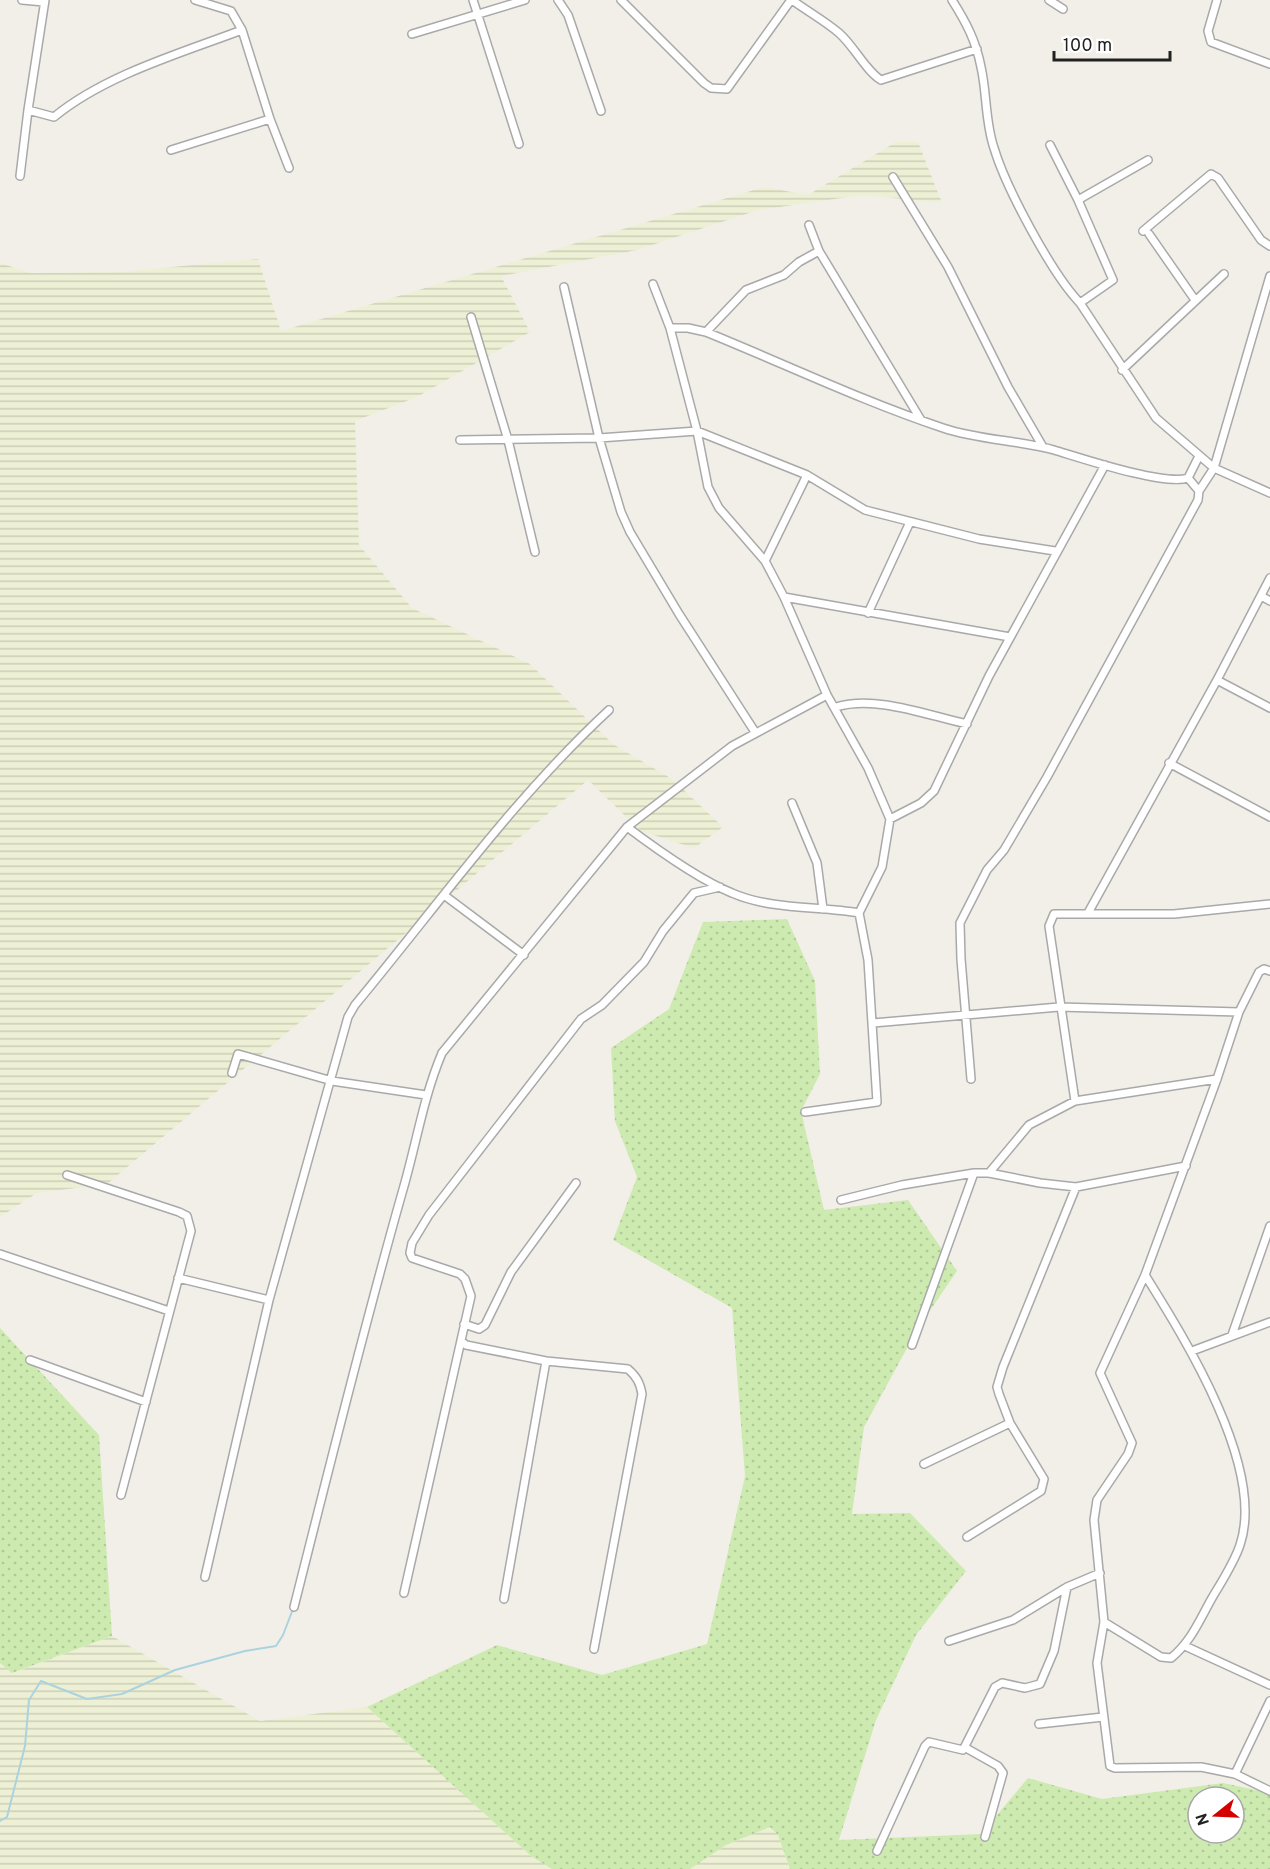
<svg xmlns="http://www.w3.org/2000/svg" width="1270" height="1869" font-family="Overpass,sans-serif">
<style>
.farmland{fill:url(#farmland-rules)}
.grass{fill:url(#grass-dots);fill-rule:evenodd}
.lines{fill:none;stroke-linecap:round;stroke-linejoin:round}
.stream{stroke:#aad3df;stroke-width:2}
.street-casing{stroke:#a9a9a9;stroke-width:10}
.street{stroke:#fff;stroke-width:7}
</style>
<defs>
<pattern id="farmland-rules" width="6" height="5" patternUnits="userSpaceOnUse" patternTransform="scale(1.5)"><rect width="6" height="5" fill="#eef0d5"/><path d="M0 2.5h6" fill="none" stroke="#ccceb7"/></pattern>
<pattern id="grass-dots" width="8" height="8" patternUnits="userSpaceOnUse" patternTransform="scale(1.5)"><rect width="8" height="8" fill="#cdebb0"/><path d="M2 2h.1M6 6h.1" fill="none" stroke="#b0c997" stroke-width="1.8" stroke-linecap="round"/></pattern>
</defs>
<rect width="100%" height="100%" fill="#f2efe9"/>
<!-- farmland -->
<path class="farmland" d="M 896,142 L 918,142 L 942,203 L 863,195 L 758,210 L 637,250 L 501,276 L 530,332 L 417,397 L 355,421 L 359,545 L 412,608 L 530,664 L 613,744 L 672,779 L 723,827 L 694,848 L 641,831 L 588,780 L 107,1184 L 37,1193 L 0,1217 L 0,263 L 31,273 L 118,272 L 258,259 L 281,331 L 764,187 L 808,195 Z
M 112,1636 L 260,1721 L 367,1707 L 531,1856 L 552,1869 L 0,1869 L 0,1663 L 13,1673 Z
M 771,1827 L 778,1835 L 790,1869 L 690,1869 L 726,1845 Z"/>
<!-- grass -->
<path class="grass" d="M 787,919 L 815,981 L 820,1074 L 801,1111 L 824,1210 L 908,1200 L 957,1271 L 918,1328 L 864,1427 L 852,1514 L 910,1513 L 966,1571 L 916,1635 L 876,1720 L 839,1840 L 981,1834 L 1028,1778 L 1102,1799 L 1223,1783 L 1270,1793 L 1270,1869 L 790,1869 L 778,1835 L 770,1827 L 726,1845 L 690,1869 L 552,1869 L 531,1856 L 367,1707 L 497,1645 L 602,1675 L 707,1644 L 745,1476 L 732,1308 L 613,1240 L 637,1177 L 615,1121 L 611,1048 L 669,1009 L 703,922 ZM 1198,1797 L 1234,1797 L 1234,1833 L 1198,1833 Z
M 0,1328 L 99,1435 L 112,1636 L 12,1673 L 0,1663 Z"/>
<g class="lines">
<!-- stream -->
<path class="stream" d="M 0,1821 L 7,1817 L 25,1746 L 29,1700 L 41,1681 L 87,1699 L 122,1694 L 175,1670 L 245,1651 L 276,1646 L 283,1635 L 293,1609"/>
<defs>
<path id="street" d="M 22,0 L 44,2
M 195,0 L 231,11 L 242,30
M 473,0 L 519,144
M 558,0 L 568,15 L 601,111
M 621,0 L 704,83 L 711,88 L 727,89 L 791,0
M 792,0 C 807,11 825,21 839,33 C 854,46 866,71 881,80 L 977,49
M 952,0 C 966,22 976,41 981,67 C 987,93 985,122 994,148 C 1006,188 1052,274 1080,303 L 1156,418 L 1214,468 L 1270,493
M 1049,0 L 1063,9
M 1217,0 L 1208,31 L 1211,42 L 1270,64
M 412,34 L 525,0
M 28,110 L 45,0
M 1050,145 L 1078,200 L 1113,280 L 1080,303
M 171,150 L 270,119
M 20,176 L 28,110 L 54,117 C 105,75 181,53 242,30 L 270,119 L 289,168
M 893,177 L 948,267 L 1008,387 L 1043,447
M 1078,200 L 1148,160
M 809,225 L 819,251 L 921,420
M 1143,231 L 1211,174 L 1218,178 L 1261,240 L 1270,246
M 1149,234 L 1195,300
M 653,284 L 670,328 L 697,431 L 708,487 L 719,508 L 765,561 L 784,597 L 827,695 L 868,768 L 890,819 L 882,867 L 859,913 L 868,960 L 877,1102 L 805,1112
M 564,287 L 599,438 L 621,512 L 630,532 L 679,614 L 755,732
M 471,317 L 508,440 L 535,552
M 670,328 L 688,328 L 706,332 C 785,364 862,401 943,428 C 978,440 1018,440 1054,450 C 1081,458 1164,486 1188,478 L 1199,456
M 706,332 L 746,290 L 784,275 L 799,262 L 819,251
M 1122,370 L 1224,274
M 460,440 L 599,438 L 697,431 L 807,475 L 865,510 L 979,539 L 1055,551
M 1199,491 L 1214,468 L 1270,276
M 765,561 L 807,475
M 1261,596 L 1270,601
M 784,597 L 1010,637
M 868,613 L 910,522
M 1217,680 L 1270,708
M 836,707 C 876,695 926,715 967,724
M 1169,763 L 1270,817
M 792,803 L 817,863 L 823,909
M 890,819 L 921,803 L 934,791 L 989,676 L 1105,465
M 627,827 C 655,848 700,880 732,893 C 771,910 818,906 859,913
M 444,895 L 524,955
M 1088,913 L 1217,680 L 1270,578
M 1270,971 L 1264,969 L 1259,972 L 1239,1012 L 1217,1079 L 1145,1275 L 1100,1373 L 1132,1443 L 1128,1454 L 1097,1500 L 1094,1520 L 1104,1622 L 1097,1663 L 1110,1766 L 1115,1768 L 1201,1767 L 1235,1774 L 1270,1791
M 873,1023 L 1059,1007 L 1239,1012
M 232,1073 L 238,1054 L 332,1081 L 426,1095
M 971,1079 L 961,959 L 960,923 L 987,870 L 1004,850 L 1047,777 L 1198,500 L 1199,491 L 1188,478
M 1075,1101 L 1049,926 L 1054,914 L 1174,914 L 1270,904
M 989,1173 L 1029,1125 L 1075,1101 L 1217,1079
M 67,1175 L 179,1212 L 187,1216 L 191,1231 L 121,1495
M 841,1200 L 902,1185 L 974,1173 L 989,1173 L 1040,1183 L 1076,1187 L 1186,1166
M 0,1254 L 169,1311
M 178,1278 L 269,1300
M 464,1324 L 479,1329 L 485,1325 L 511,1272 L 576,1183
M 1232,1335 L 1270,1226
M 461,1341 L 466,1345 L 546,1361 L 628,1369 C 637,1377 640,1383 642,1394 L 594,1649
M 912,1345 L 974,1173
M 1192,1351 L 1270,1322
M 30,1360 L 146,1402
M 924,1464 L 1010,1423
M 967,1537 L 1041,1491 L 1044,1479 L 1010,1423 L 999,1394 L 997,1387 L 1003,1367 L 1076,1187
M 205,1577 L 269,1300 L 348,1017 L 355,1005 C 438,905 514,798 609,710
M 404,1593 L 471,1296 L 465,1279 L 460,1274 L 412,1258 L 410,1253 L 412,1243 L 429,1215 L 581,1019 L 602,1005 L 644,962 L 663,931 L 694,893 L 720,887
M 504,1599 L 546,1361
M 294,1607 C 329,1469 363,1330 402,1193 C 416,1146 423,1098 442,1053 L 627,827 L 732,746 L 827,695
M 1104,1622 L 1161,1657 L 1171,1658 C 1191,1642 1200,1619 1212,1598 C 1222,1581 1234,1563 1240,1545 C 1266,1468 1185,1339 1145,1275
M 949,1641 L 1013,1620 L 1067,1587 L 1100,1573
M 1185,1646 L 1270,1685
M 1039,1724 L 1103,1717
M 966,1748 L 998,1766 L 1003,1773 L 985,1837
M 1235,1774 L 1270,1701
M 877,1851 L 925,1746 L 929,1742 L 963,1750 L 995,1687 L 1002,1683 L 1025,1688 L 1040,1684 L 1054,1651 L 1067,1587"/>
</defs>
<!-- street casing -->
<use href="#street" class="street-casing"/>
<!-- street -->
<use href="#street" class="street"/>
</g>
<!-- north arrow -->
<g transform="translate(1216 1815) rotate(252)"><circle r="28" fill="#ffffff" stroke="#a7a7a7" stroke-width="1.5"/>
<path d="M0-4.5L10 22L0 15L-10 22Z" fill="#d40000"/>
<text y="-9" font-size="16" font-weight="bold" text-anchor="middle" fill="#222222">N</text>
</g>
<!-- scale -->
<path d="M1054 51v9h116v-9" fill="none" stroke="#222222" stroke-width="3"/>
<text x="1063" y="51" font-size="18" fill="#222222" stroke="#ffffff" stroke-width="4.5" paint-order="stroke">100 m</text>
</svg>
